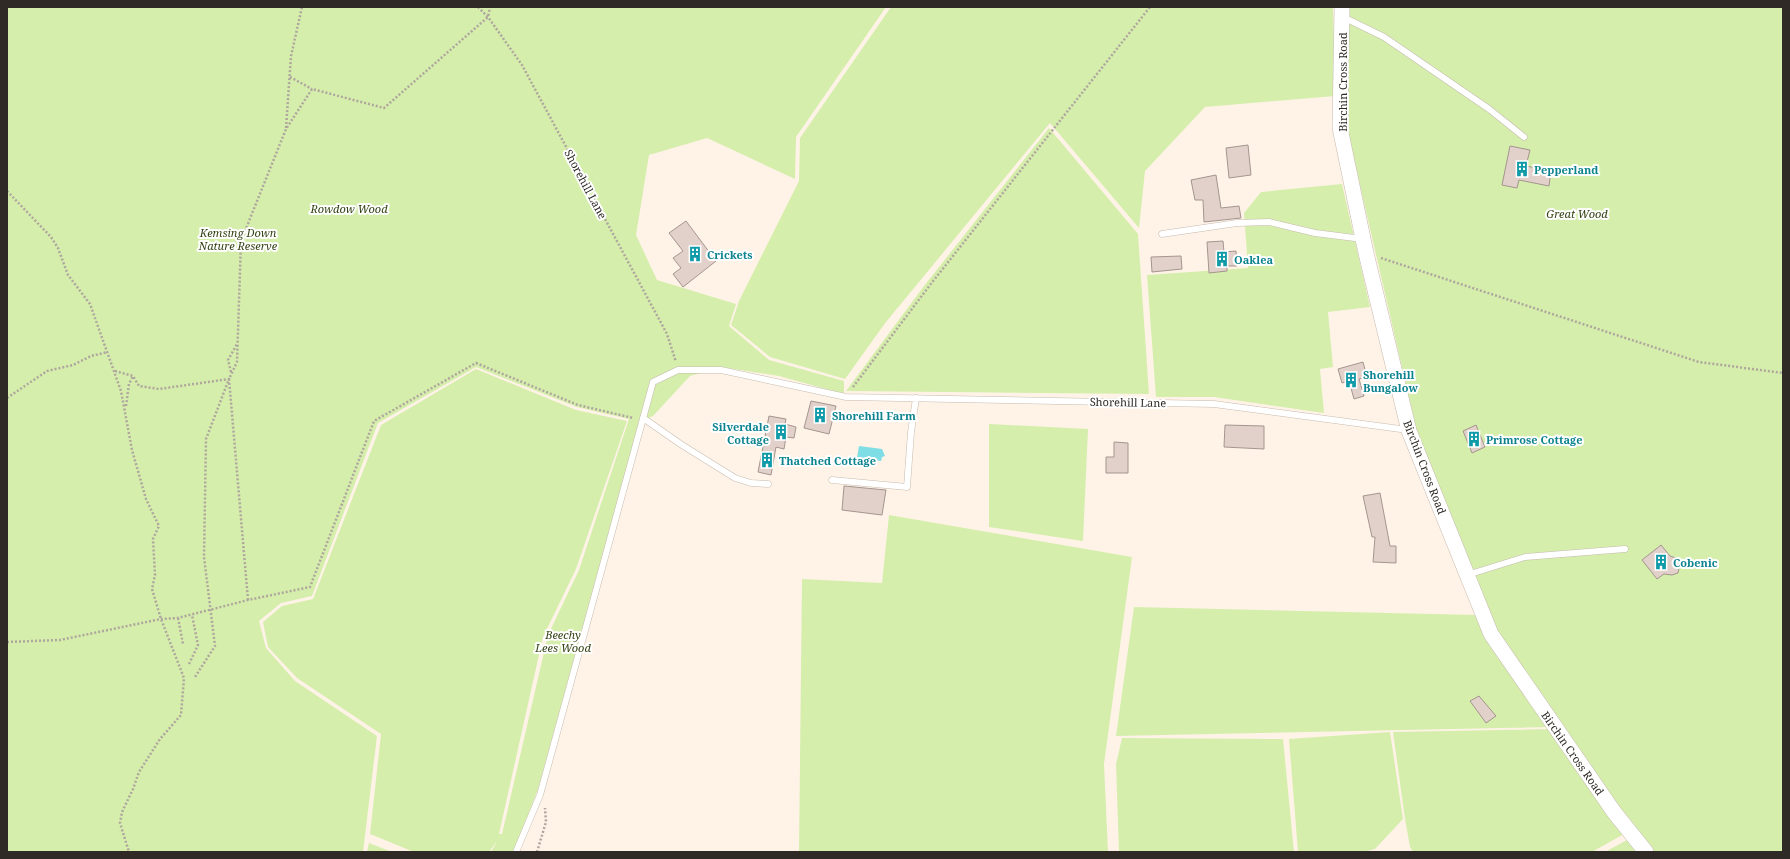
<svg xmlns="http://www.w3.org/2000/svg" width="1790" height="859" font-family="'Noto Serif',serif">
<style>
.green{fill:#d5eeac}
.water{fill:#7fdde5}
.building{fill:#e2d1ca;stroke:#a4958e}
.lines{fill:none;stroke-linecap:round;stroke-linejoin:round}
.service-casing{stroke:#c7bbaf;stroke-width:7}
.tertiary-casing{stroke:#c7bbaf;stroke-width:16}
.path{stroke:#afa69d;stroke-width:2.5;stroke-dasharray:2 2;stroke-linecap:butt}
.service{stroke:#fff;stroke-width:6}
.tertiary{stroke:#fff;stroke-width:15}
.labels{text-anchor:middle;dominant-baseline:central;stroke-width:4;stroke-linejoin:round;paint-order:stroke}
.street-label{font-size:11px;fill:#2f2a26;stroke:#fff}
.culture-label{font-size:11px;font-weight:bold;fill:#0d838f;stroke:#fff;text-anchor:start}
.park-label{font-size:11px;font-style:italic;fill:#334213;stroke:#fff}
</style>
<rect width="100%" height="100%" fill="#fff3e7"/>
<!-- green -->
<path class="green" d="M 7,7 L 886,7 L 796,137 L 795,179 L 707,138 L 649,155 L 636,235 L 657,280 L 736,304 L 729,326 L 769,360 L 844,381 L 844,394 L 779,376 L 721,367 L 690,376 L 653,416 L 640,422 L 538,789 L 514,852 L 491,852 L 497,841 L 489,852 L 414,852 L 370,834 L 381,734 L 297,678 L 268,647 L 263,622 L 282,606 L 313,599 L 381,425 L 476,369 L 576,410 L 627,421 L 576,569 L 543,637 L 499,834 L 502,834 L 548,635 L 579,570 L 629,419 L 577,407 L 476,367 L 378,423 L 312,596 L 281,603 L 259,621 L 266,648 L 295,681 L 377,736 L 363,852 L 7,852 Z
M 891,7 L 1333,7 L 1335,96 L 1205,107 L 1145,171 L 1139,228 L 1050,123 L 886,322 L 845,379 L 770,357 L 731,325 L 739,301 L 799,181 L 800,138 Z
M 1346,7 L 1783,7 L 1783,852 L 1652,852 L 1494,633 L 1416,428 L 1348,133 Z
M 1049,128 L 1138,234 L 1149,394 L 846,391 L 924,286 Z
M 1342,184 L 1370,307 L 1328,312 L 1333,367 L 1320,369 L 1324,413 L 1214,397 L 1156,397 L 1147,275 L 1248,268 L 1244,213 L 1261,192 Z
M 989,424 L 1088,429 L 1083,541 L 989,527 Z
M 889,515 L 1132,557 L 1104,764 L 1108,852 L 799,852 L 802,579 L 882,583 Z
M 1134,607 L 1477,615 L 1551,727 L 1116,736 Z
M 1552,729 L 1624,834 L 1592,852 L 1413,852 L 1410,847 L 1405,819 L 1393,732 Z
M 1390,732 L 1403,819 L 1375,849 L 1363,852 L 1298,852 L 1289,739 Z
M 1122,738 L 1283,739 L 1294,852 L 1119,852 L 1116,764 Z
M 1627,840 L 1637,852 L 1605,852 Z
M 369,843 L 392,852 L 367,852 Z"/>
<!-- water -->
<path class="water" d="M 859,446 L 882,449 L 885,456 L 882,457 L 881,461 L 857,458 Z"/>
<!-- building -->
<path class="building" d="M 1248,145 L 1251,175 L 1229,178 L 1226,148 Z
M 1510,146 L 1530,150 L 1526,166 L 1551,171 L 1549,186 L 1519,180 L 1517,188 L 1502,185 Z
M 1216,175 L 1221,208 L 1239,206 L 1241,218 L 1204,222 L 1203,200 L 1195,200 L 1191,180 Z
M 686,221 L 716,261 L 683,287 L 673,274 L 681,268 L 673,258 L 683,251 L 669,233 Z
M 1223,241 L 1224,252 L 1236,251 L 1237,266 L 1227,266 L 1227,271 L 1209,273 L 1207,242 Z
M 1181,256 L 1182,269 L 1152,272 L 1151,257 Z
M 1363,362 L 1367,377 L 1359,379 L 1364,396 L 1354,399 L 1349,381 L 1342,383 L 1338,369 Z
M 811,401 L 836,406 L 829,434 L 804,428 Z
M 769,416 L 786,419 L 785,424 L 796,427 L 794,438 L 786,437 L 784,449 L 776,447 L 771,475 L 758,472 Z
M 1225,425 L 1264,426 L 1264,449 L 1224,447 Z
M 1476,425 L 1485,447 L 1472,453 L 1463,431 Z
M 1114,442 L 1128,443 L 1128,473 L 1106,473 L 1106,457 L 1114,457 Z
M 844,486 L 886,490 L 882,515 L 842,510 Z
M 1380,493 L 1390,546 L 1396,546 L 1396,563 L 1373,562 L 1375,537 L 1372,537 L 1363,496 Z
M 1661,545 L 1670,556 L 1676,558 L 1680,564 L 1678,573 L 1672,575 L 1664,574 L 1657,579 L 1642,560 Z
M 1479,696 L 1496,716 L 1486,723 L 1470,701 Z"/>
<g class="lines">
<defs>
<path id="service" d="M 1343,17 L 1384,37 L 1489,109 L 1524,137
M 1162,234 L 1237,223 L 1269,222 L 1315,233 L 1363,239
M 643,418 L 682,445 L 735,478 L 751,483 L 768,484
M 832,480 L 907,487 L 911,432 L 916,398
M 1467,575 L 1525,557 L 1625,549
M 516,852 L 540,795 L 653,382 L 678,370 L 721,370 L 846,397 L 1214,404 L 1408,430"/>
<path id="tertiary" d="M 1342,7 L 1340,128 L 1366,253 L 1409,431 L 1491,634 L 1614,812 L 1646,852"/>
</defs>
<!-- service casing -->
<use href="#service" class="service-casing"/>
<!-- tertiary casing -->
<use href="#tertiary" class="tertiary-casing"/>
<!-- path -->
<path class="path" d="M 478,7 L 488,17 L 522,65 L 667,334 L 676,362
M 290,77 L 312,89
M 286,128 L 291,56 L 302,7
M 7,191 L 51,237 L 58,248 L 68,275 L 90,304 L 121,391 L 132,450 L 146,499 L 159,526 L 153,539 L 155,575 L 152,589 L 161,619 L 184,678 L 181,715 L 160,739 L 139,772 L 133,789 L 122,812 L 120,823 L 129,852
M 1381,258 L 1699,362 L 1783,373
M 115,371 L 133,376 L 139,386 L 159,389 L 229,379 L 206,439 L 204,557 L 215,646 L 195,677
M 231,372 L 228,360 L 237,344
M 853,387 L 930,285 L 1150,7
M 7,398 L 47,371 L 73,365 L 91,356 L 108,352
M 126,406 L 129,384 L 133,376
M 248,600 L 229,379 L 237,362 L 241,241 L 286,129 L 312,89 L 384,108 L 488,17 L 490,7
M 178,618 L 183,644
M 7,642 L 60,640 L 161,619 L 178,618 L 248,600 L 310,587 L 374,421 L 476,363 L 578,405 L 633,418
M 189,664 L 198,645 L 192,615
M 537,852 L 546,822 L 545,808"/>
<!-- service -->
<use href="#service" class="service"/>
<!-- tertiary -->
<use href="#tertiary" class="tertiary"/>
</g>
<!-- icons -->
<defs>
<symbol id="building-bare" viewBox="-9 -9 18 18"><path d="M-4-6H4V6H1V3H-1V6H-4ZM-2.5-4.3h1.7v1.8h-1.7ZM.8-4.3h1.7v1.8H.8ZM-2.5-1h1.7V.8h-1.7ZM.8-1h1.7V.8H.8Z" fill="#0f9aa8" stroke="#fff" stroke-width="2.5" paint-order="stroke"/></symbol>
</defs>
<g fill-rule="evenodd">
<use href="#building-bare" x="1511" y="158" width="22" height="22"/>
<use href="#building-bare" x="684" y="243" width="22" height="22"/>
<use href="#building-bare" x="1211" y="248" width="22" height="22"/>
<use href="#building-bare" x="1340" y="369" width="22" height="22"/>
<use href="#building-bare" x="809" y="404" width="22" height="22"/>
<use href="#building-bare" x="770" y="421" width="22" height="22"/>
<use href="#building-bare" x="1463" y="428" width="22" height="22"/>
<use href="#building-bare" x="756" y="449" width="22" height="22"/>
<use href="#building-bare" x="1650" y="551" width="22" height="22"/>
</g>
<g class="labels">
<!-- street labels -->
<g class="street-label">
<text transform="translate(1342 82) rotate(-90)">Birchin Cross Road</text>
<text transform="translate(586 184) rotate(62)">Shorehill Lane</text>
<text transform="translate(1128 402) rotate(1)">Shorehill Lane</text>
<text transform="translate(1425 467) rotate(69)">Birchin Cross Road</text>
<text transform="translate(1573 753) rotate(55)">Birchin Cross Road</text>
</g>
<!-- culture labels -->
<g class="culture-label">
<text x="1534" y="169">Pepperland</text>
<text x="707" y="254">Crickets</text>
<text x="1234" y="259">Oaklea</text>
<text x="1363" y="374">Shorehill<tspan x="1363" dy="13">Bungalow</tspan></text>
<text x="832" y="415">Shorehill Farm</text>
<text x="769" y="426" text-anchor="end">Silverdale<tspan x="769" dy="13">Cottage</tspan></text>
<text x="1486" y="439">Primrose Cottage</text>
<text x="779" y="460">Thatched Cottage</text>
<text x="1673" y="562">Cobenic</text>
</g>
<!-- park labels -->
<g class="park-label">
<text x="349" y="208">Rowdow Wood</text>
<text x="1577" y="213">Great Wood</text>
<text x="238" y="232">Kemsing Down<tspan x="238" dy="13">Nature Reserve</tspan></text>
<text x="563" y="634">Beechy<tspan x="563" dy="13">Lees Wood</tspan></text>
</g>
</g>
<!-- border -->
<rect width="1790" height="859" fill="none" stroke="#2f2a26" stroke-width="16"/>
</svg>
